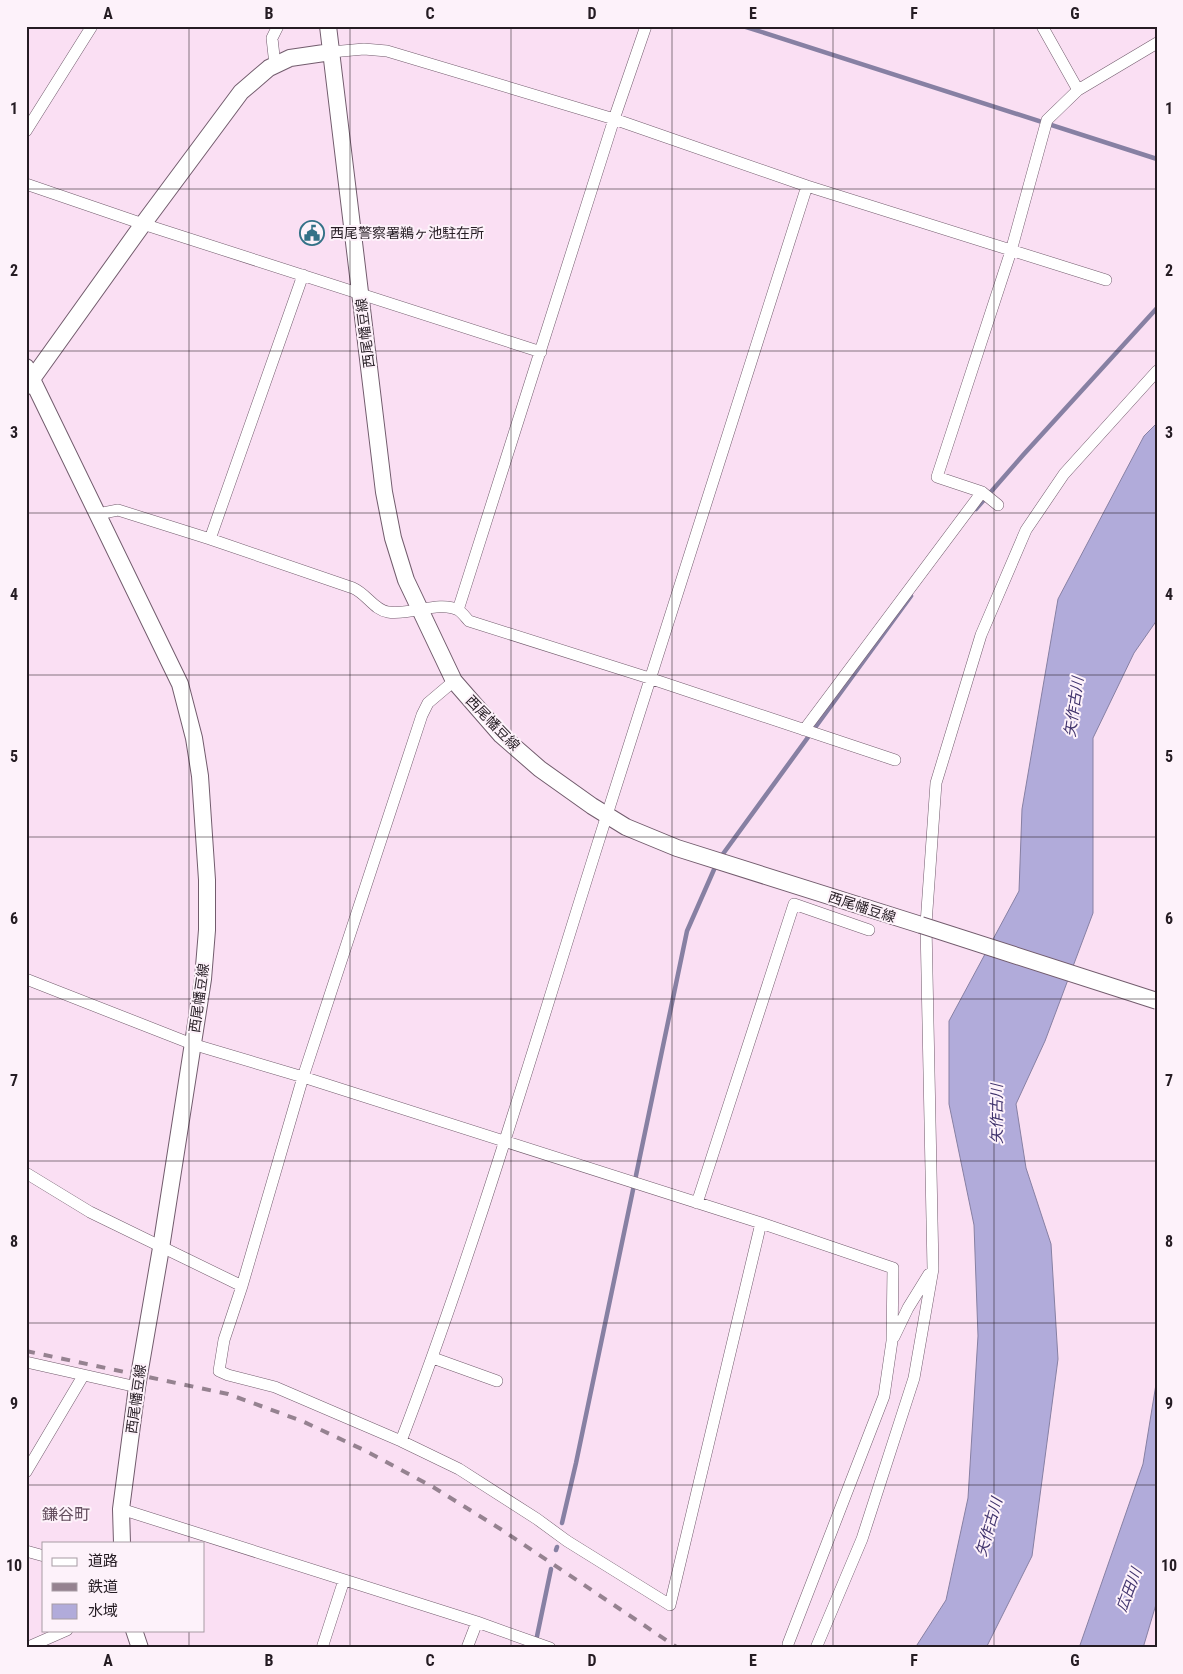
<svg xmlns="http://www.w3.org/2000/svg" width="1183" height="1674" font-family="'Roboto Condensed','Noto Sans JP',sans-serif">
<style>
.water{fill:#b1abda;stroke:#8780a3}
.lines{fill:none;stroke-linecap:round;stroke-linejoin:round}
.stream{stroke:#8780a3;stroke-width:4.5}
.street-casing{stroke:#725c6d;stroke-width:12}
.secondary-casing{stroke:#725c6d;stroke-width:18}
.street{stroke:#fff;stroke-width:11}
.secondary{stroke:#fff;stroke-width:16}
.rail{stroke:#958290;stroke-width:4;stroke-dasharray:9 9;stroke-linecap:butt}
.secondary-bridge-casing{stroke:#725c6d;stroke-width:18;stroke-linecap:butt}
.secondary-bridge{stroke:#fff;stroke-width:16}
.grid{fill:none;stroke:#251c23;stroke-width:1;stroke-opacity:0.55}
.labels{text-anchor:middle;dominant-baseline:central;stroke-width:4;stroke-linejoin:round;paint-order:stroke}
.poi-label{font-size:14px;fill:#251c23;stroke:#fdf2fa;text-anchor:start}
.street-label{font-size:14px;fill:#251c23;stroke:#fdf2fa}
.water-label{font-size:15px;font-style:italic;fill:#3f326c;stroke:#fdf2fa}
.quarter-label{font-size:16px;fill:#634e5e;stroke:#fdf2fa}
.neatline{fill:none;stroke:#251c23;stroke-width:2}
.grid-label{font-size:16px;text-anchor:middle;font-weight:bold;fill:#251c23}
</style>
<rect width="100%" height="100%" fill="#fadff3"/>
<!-- water -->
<path class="water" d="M 1157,423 L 1157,620 L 1134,653 L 1093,738 L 1093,913 L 1045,1041 L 1016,1104 L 1026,1168 L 1051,1244 L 1058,1359 L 1032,1556 L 986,1648 L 915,1648 L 946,1600 L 968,1498 L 978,1336 L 974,1225 L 949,1104 L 949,1021 L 1019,891 L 1022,809 L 1058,599 L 1144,436 Z
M 1157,1378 L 1157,1601 L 1143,1648 L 1079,1648 L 1143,1464 Z"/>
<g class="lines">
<!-- stream -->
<path class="stream" d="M 743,26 L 1157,159
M 976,509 L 1024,454 L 1157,308
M 720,858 L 911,596
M 562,1523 L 576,1463 L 687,931 L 716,865
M 556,1550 L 557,1547
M 536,1641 L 551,1569"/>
<defs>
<path id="street" d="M 1042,26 L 1078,90
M 331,52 L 364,49 L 387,51 L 614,119 L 807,186 L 1106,280
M 275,65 L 272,38 L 278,26
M 26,131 L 92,26
M 26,184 L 143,224 L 541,352
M 982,492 L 998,505
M 98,514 L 118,510 L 210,539 L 353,588 C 367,594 374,610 388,612 C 409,616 440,600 458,610 C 462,612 466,618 469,621 L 649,678 L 895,760
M 210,539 L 303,275
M 458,610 L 614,119 L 646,26
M 454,681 L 428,703 L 422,715 L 303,1077 L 242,1286 L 224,1340 L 219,1371 L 228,1375 L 275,1387 L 401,1441 L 459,1469 L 537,1519 L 567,1541 L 670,1605 L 761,1223
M 804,730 L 982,492 L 937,477 L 1011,251 L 1047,120 L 1078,90 L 1157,43
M 26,979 L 192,1044 L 303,1077 L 761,1223 L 893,1268 L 892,1341 L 884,1396 L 788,1644
M 26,1173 L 90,1212 L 242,1286
M 697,1203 L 794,904 L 869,930
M 894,1337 L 908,1308 L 929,1274
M 433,1358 L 497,1381
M 26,1362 L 137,1387
M 401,1441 C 476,1245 535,1043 598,843 C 666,624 739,406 807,186
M 26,1472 L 83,1376
M 121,1509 L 477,1622 L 550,1648
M 26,1551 L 44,1556
M 26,1648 L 67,1630
M 322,1648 L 344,1580
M 467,1648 L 477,1622
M 816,1648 L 862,1539 L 914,1378 L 933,1269 L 926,924 L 936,783 L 981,635 L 1026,530 L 1064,474 L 1157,371"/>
<path id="secondary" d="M 328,26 L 384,492 L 393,538 L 406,580 L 454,681 L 501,735 L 540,769 L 592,806 L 626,827 L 677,848 L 921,925
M 26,367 L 180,684 L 194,738 L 200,776 L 207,880 L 207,930 L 203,979 L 161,1248 L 137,1387 L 121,1509 L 122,1543
M 27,386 L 143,224 L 241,92 L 269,68 L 290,58 L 331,52
M 134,1630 L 140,1648"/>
</defs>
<!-- street casing -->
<use href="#street" class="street-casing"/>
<!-- secondary casing -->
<use href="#secondary" class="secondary-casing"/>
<!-- street -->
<use href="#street" class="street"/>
<!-- secondary -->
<use href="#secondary" class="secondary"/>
<!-- rail -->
<path class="rail" d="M 26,1351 L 228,1394 L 302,1421 L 366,1451 L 433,1487 L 502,1530 L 678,1648"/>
<defs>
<path id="secondary-bridge" d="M 921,925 L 1157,1001"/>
</defs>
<!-- secondary-bridge casing -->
<use href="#secondary-bridge" class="secondary-bridge-casing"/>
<!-- secondary-bridge -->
<use href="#secondary-bridge" class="secondary-bridge"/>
</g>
<!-- grid -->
<path class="grid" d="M 189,26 L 189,1543M 350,26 L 350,1648M 511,26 L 511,1648M 672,26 L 672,1648M 833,26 L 833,1648M 994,26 L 994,1648M 26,189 L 1157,189M 26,351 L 1157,351M 26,513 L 1157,513M 26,675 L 1157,675M 26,837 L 1157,837M 26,999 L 1157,999M 26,1161 L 1157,1161M 26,1323 L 1157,1323M 26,1485 L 1157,1485M 189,1630 L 189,1648"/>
<!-- icons -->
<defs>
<symbol id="civic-ring" viewBox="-11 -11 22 22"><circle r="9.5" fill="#fdf2fa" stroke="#337187" stroke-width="1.5"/><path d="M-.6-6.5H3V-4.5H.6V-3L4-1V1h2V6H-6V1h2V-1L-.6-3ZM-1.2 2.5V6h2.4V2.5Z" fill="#337187"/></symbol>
</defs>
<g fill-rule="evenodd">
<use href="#civic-ring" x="298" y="219" width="28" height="28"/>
</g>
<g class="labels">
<!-- poi labels -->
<g class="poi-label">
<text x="330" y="233">西尾警察署鵜ヶ池駐在所</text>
</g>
<!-- street labels -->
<g class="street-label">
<text transform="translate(365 333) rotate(-97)">西尾幡豆線</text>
<text transform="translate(493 723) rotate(46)">西尾幡豆線</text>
<text transform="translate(862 907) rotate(18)">西尾幡豆線</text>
<text transform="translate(199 998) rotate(-82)">西尾幡豆線</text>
<text transform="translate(136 1399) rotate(-82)">西尾幡豆線</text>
</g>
<!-- water labels -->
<g class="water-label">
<text transform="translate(1074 707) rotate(-82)">矢作古川</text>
<text transform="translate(997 1114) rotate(-90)">矢作古川</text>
<text transform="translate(989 1527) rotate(-74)">矢作古川</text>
<text transform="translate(1129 1590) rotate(-69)">広田川</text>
</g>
<!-- quarter labels -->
<g class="quarter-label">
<text x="66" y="1514">鎌谷町</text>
</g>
</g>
<!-- border -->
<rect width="1183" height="1674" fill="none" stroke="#fdf2fa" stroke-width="55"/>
<!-- legend -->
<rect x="42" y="1542" width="162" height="90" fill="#fdf2fa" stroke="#a79ca4"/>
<rect x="52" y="1558" width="25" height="8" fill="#ffffff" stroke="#a79ca4"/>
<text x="88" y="1566" font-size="15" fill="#251c23">道路</text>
<rect x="52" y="1583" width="25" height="8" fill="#958290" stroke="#a79ca4"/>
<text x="88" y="1592" font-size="15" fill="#251c23">鉄道</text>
<rect x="52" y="1604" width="25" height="15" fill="#b1abda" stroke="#a79ca4"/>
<text x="88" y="1616" font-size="15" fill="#251c23">水域</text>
<rect x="28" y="28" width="1128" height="1618" class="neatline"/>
<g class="grid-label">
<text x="108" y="19">A</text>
<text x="269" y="19">B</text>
<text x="430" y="19">C</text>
<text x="592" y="19">D</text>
<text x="753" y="19">E</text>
<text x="914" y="19">F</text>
<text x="1075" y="19">G</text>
<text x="14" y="114">1</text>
<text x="1169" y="114">1</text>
<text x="14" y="276">2</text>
<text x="1169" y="276">2</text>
<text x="14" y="438">3</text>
<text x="1169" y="438">3</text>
<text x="14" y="600">4</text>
<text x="1169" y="600">4</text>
<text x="14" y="762">5</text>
<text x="1169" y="762">5</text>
<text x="14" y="924">6</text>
<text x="1169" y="924">6</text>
<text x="14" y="1086">7</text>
<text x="1169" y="1086">7</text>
<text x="14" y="1247">8</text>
<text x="1169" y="1247">8</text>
<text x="14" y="1409">9</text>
<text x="1169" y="1409">9</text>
<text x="14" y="1571">10</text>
<text x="1169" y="1571">10</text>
<text x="108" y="1666">A</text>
<text x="269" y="1666">B</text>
<text x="430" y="1666">C</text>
<text x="592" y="1666">D</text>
<text x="753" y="1666">E</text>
<text x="914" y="1666">F</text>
<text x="1075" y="1666">G</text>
</g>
</svg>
